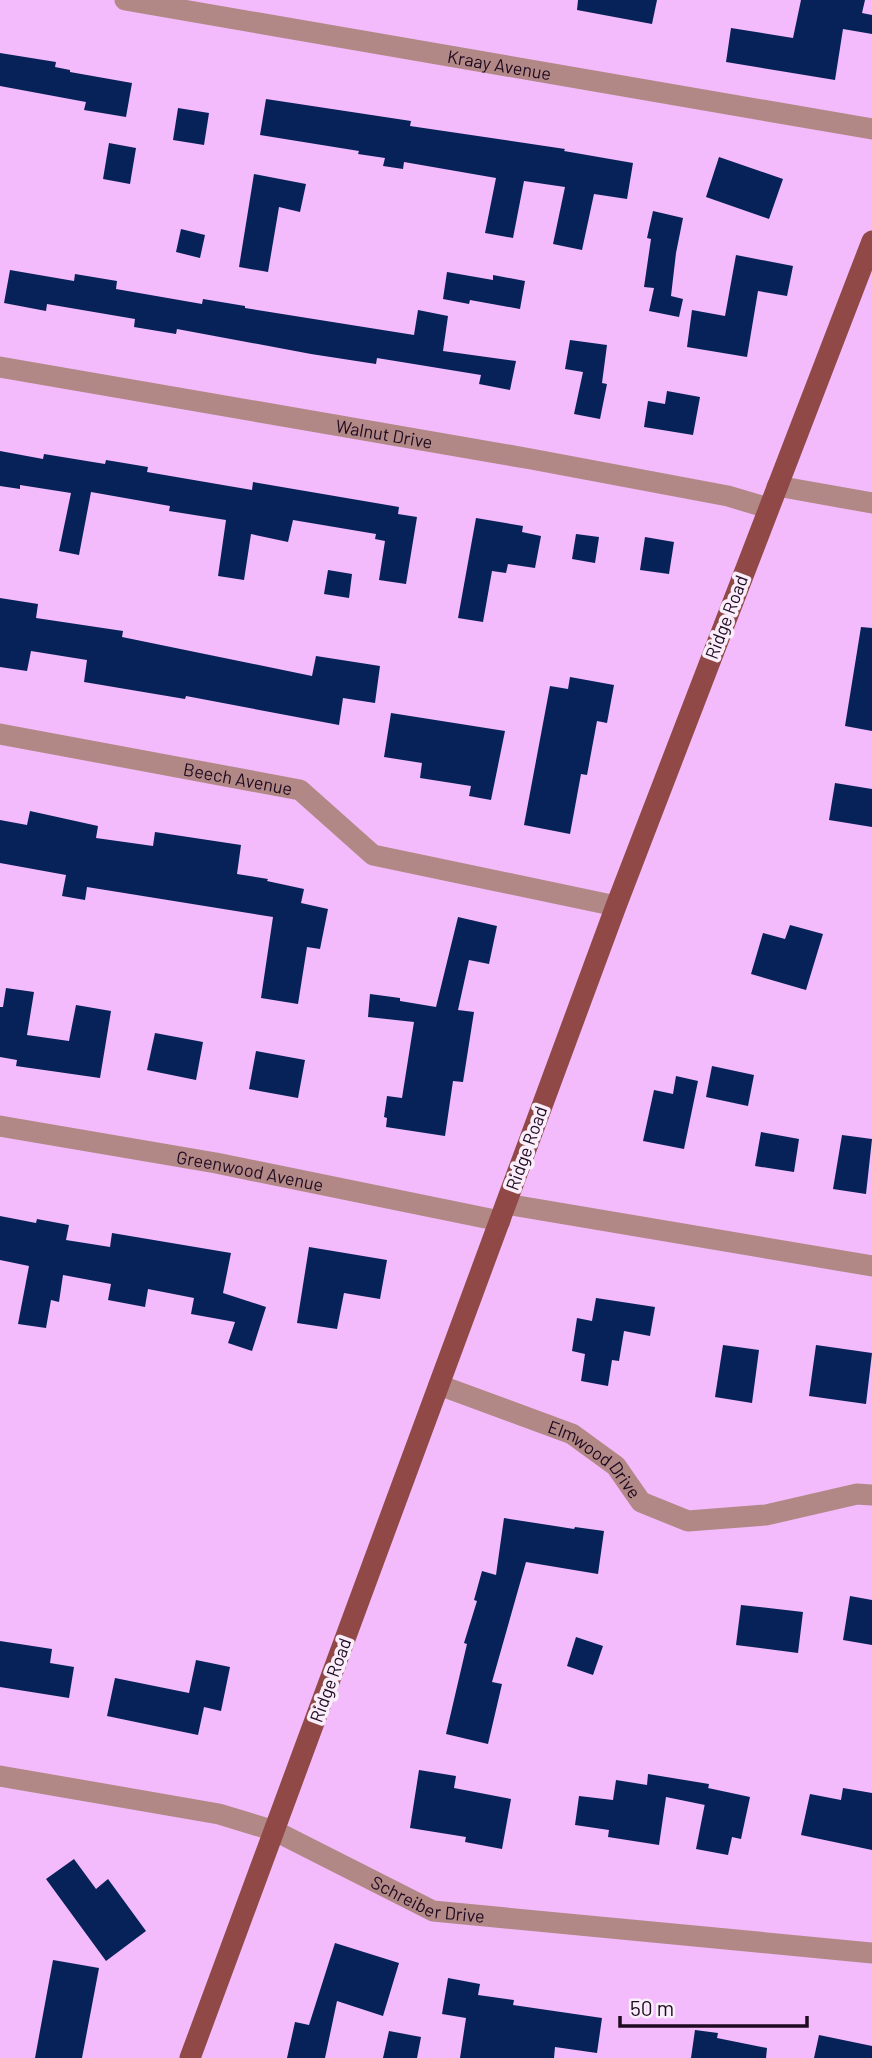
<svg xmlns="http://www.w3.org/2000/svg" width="872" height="2058" font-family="Barlow,sans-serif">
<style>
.building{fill:#072259}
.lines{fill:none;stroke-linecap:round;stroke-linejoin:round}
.street{stroke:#b28886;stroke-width:21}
.primary{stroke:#914948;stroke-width:21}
.labels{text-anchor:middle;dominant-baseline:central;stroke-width:7;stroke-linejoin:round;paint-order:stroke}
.street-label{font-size:18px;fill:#1f0b21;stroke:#faeefb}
</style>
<rect width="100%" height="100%" fill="#f3bbfb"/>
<!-- building -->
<path class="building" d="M 578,0 L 657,0 L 652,24 L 577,10 Z
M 801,0 L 865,0 L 862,13 L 872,15 L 872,34 L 843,29 L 835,80 L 726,62 L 731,28 L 793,38 Z
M 0,53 L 56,62 L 55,67 L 70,70 L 70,72 L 132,83 L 126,117 L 84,110 L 86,102 L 0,86 Z
M 266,99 L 411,121 L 410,126 L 565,149 L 564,151 L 633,163 L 627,199 L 594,194 L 582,250 L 553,244 L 565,187 L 524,181 L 513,238 L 485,233 L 496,178 L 404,162 L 403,169 L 383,166 L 385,158 L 358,154 L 359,151 L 260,135 Z
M 178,108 L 209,113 L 204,145 L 173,140 Z
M 109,143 L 136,148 L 130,184 L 103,179 Z
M 719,157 L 783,179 L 769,219 L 706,197 Z
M 254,174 L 306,184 L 300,212 L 279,207 L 268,272 L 239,267 Z
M 653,211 L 683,218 L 676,253 L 671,296 L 683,299 L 679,317 L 649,311 L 654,288 L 644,287 L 651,239 L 647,238 Z
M 181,229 L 205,235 L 200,258 L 176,252 Z
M 736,255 L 793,266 L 787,296 L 758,291 L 747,357 L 687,347 L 692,310 L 725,316 Z
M 10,270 L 74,281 L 75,274 L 117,281 L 116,289 L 202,304 L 203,299 L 245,306 L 245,308 L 414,335 L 418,310 L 448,316 L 443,351 L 516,361 L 510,390 L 479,384 L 481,375 L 377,358 L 376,364 L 311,354 L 177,329 L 176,334 L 134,327 L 135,319 L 47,304 L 46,311 L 4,303 Z
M 447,272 L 493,280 L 493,275 L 525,281 L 520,309 L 470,300 L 469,304 L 443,299 Z
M 570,340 L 607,345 L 602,383 L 607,384 L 600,419 L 574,414 L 583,372 L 565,369 Z
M 667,391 L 700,397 L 693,435 L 644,427 L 648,401 L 665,404 Z
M 0,451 L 43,459 L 44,454 L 105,464 L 106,460 L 148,467 L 147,472 L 252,490 L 253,482 L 399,507 L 398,514 L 417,517 L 406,584 L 379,580 L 385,541 L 375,539 L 376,534 L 293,520 L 288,542 L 251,534 L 244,580 L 218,576 L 226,520 L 169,511 L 170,506 L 91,492 L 79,555 L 59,551 L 71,493 L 20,485 L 20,489 L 0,486 Z
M 476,518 L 523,526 L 522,532 L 541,536 L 535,568 L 508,564 L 506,573 L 492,571 L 483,622 L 458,618 Z
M 576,534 L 599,537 L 595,563 L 572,559 Z
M 645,537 L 674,542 L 669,574 L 640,570 Z
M 328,570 L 352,574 L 349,598 L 324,594 Z
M 0,598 L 38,604 L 36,618 L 123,631 L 122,637 L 312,676 L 316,656 L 380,666 L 375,703 L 343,698 L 339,725 L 186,696 L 185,699 L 84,682 L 87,660 L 31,651 L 27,671 L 0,667 Z
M 861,627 L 872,628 L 872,731 L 845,726 Z
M 570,677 L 614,685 L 607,723 L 597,721 L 587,775 L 581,774 L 570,834 L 524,825 L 550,686 L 568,689 Z
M 391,713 L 505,731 L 491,800 L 469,796 L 471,786 L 420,778 L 422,763 L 384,757 Z
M 835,783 L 872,789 L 872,827 L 829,820 Z
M 30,811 L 98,826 L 96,838 L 153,846 L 155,832 L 241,845 L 237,874 L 268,879 L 267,881 L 304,889 L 301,903 L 328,909 L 320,949 L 307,947 L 298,1004 L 261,998 L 273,917 L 87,887 L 85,900 L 62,896 L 66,875 L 0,863 L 0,820 L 27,825 Z
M 458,917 L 497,926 L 489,964 L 469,960 L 458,1010 L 474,1012 L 463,1082 L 453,1081 L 445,1136 L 386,1127 L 387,1118 L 384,1117 L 387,1096 L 402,1098 L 414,1022 L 368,1017 L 370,994 L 400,998 L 400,1001 L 436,1007 Z
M 790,925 L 823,934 L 806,990 L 751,974 L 763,933 L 785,939 Z
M 6,988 L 34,992 L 27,1035 L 69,1041 L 76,1005 L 111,1011 L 100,1078 L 16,1066 L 17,1060 L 0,1057 L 0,1007 L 3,1007 Z
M 155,1033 L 203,1042 L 196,1080 L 147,1070 Z
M 256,1051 L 305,1060 L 298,1098 L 249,1089 Z
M 712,1066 L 754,1075 L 748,1106 L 706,1097 Z
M 676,1076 L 698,1081 L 684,1149 L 643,1141 L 654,1090 L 673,1094 Z
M 761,1132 L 799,1139 L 794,1172 L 755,1166 Z
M 842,1135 L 872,1139 L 866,1194 L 833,1189 Z
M 0,1216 L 36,1223 L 37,1219 L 69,1225 L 66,1240 L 110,1247 L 112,1233 L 231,1253 L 223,1293 L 266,1307 L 252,1351 L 228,1343 L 235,1322 L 191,1314 L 194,1298 L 148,1289 L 145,1307 L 108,1300 L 111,1284 L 63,1275 L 59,1302 L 51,1300 L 46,1328 L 18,1324 L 29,1266 L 0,1260 Z
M 309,1247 L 387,1260 L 380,1299 L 344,1293 L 337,1329 L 297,1323 Z
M 596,1298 L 655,1307 L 650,1336 L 624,1331 L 619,1361 L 612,1360 L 608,1386 L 581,1381 L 585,1354 L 572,1351 L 577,1318 L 592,1321 Z
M 723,1345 L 759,1350 L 752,1403 L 715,1397 Z
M 816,1345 L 872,1353 L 866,1404 L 809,1396 Z
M 504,1518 L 574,1529 L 575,1527 L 604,1531 L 598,1574 L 526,1562 L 492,1682 L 502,1684 L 488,1744 L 446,1734 L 467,1644 L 464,1643 L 477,1601 L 474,1600 L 482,1571 L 496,1575 Z
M 850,1596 L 872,1600 L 872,1645 L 843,1640 Z
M 741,1605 L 803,1612 L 798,1653 L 736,1645 Z
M 576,1637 L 603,1646 L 593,1675 L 567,1666 Z
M 0,1641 L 52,1649 L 50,1663 L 74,1667 L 69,1698 L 0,1687 Z
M 196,1660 L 230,1667 L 221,1711 L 204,1707 L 198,1735 L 107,1716 L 115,1678 L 189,1693 Z
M 419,1770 L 456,1776 L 454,1788 L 511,1799 L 502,1849 L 465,1842 L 466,1837 L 410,1828 Z
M 648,1774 L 709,1784 L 705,1805 L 666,1797 L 659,1845 L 608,1837 L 609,1830 L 575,1825 L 579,1796 L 613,1800 L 616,1780 L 647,1785 Z
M 708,1788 L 750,1797 L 741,1839 L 732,1837 L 728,1855 L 696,1849 Z
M 843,1788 L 872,1793 L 872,1850 L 801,1835 L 810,1794 L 841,1800 Z
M 74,1859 L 96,1889 L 108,1879 L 146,1931 L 106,1961 L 46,1879 Z
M 335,1943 L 399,1963 L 383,2016 L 337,2001 L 325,2058 L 287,2058 L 295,2022 L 309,2025 Z
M 53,1960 L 99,1968 L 82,2058 L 35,2058 Z
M 448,1978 L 480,1984 L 478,1995 L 514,2000 L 513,2005 L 602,2018 L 597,2053 L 555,2047 L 554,2058 L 460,2058 L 466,2018 L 442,2014 Z
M 695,2030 L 718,2033 L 717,2038 L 767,2048 L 766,2058 L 691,2058 Z
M 389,2031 L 421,2037 L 417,2058 L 383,2058 Z
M 819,2035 L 872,2046 L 872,2058 L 814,2058 Z"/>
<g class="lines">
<!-- street -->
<g class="street">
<path id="s1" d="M 125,0 L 872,129"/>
<path id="s2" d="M 0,367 L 531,459 L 728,496 L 768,508"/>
<path d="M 777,486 L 872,503"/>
<path id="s3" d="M 0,734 L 300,790 L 373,855 L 616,906"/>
<path id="s4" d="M 0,1126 L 216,1163 L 500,1221"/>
<path d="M 506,1204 L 872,1266"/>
<path id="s5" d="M 439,1385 L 572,1434 L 616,1466 L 641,1502 L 688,1521 L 766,1515 L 857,1494 L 872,1495"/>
<path id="s6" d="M 0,1776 L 219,1814 L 275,1831 L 433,1911 L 872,1953"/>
</g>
<!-- primary -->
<path class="primary" d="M 190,2058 L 616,906 L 872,241"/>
</g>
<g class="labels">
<!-- street labels -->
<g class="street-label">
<text stroke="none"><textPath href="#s1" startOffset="380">Kraay Avenue</textPath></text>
<text stroke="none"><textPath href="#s2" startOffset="390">Walnut Drive</textPath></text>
<text transform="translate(726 617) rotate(-69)">Ridge Road</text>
<text stroke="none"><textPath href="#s3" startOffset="242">Beech Avenue</textPath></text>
<text transform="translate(526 1148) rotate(-70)">Ridge Road</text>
<text stroke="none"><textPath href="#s4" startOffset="254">Greenwood Avenue</textPath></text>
<text stroke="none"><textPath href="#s5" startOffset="175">Elmwood Drive</textPath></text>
<text transform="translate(330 1680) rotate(-70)">Ridge Road</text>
<text stroke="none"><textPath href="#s6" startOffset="450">Schreiber Drive</textPath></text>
</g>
</g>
<!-- scale -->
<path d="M620 2016v10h187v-10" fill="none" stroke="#1f0b21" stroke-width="3.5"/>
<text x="630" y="2016" font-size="21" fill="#1f0b21" stroke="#faeefb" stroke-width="5" paint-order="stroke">50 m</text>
</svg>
